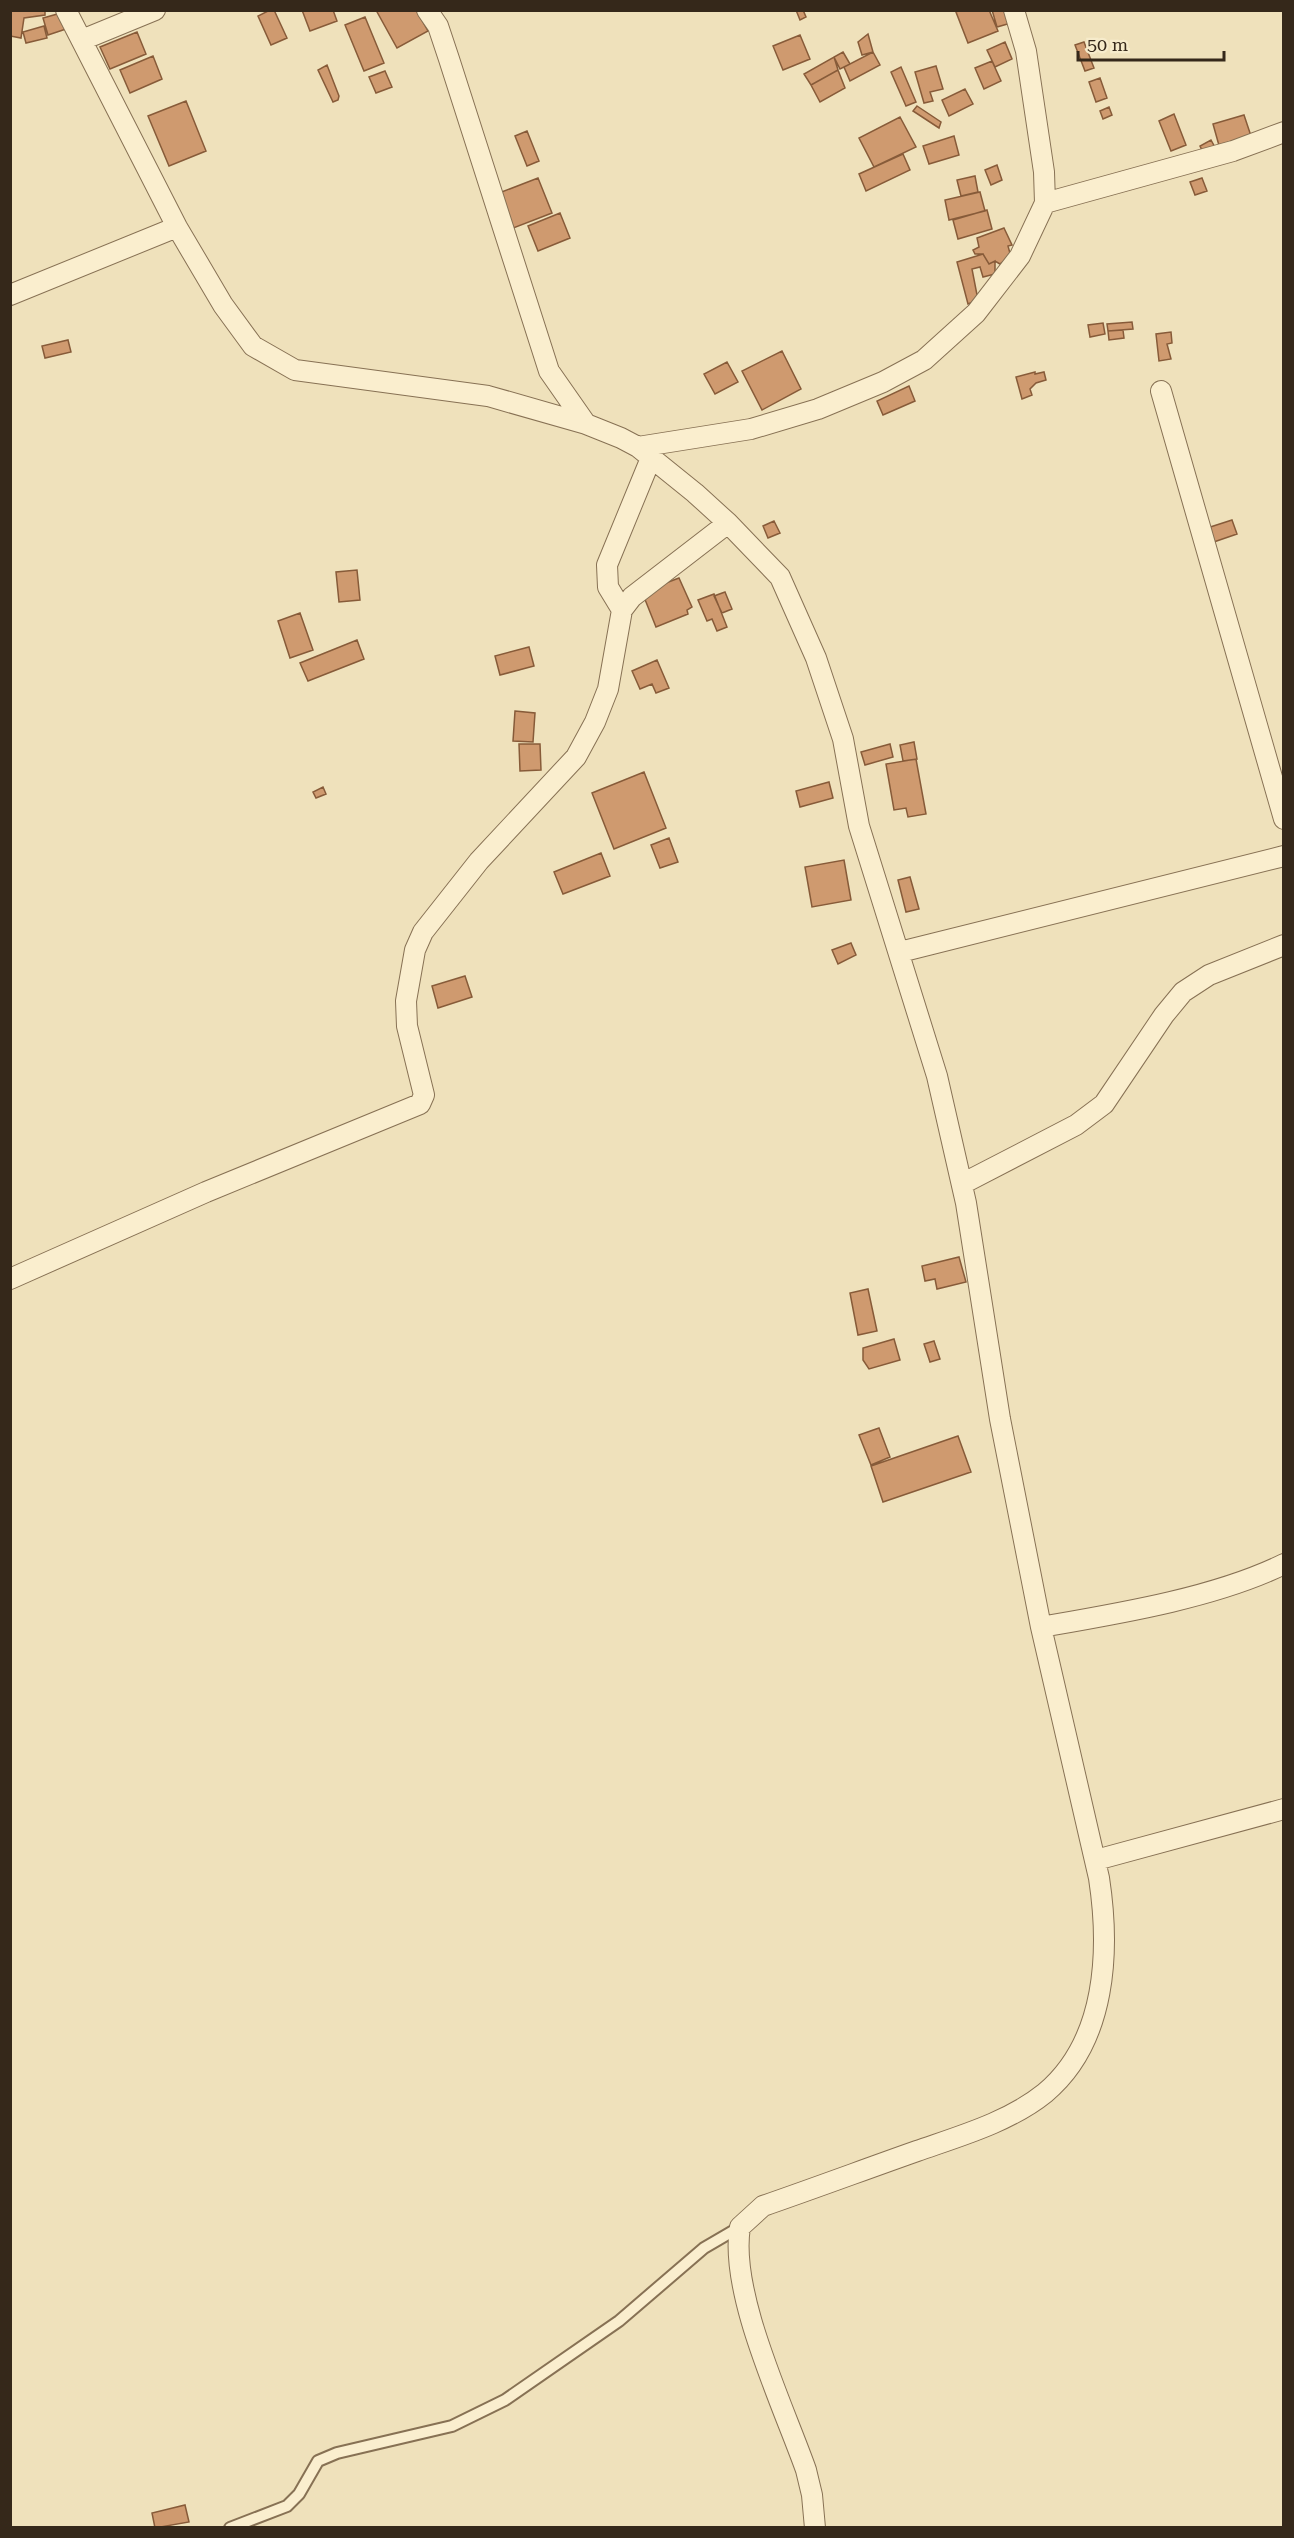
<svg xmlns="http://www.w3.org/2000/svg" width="1294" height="2538" font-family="'Roboto Serif',serif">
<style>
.building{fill:#cf9a6f;stroke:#875b39;stroke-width:1.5}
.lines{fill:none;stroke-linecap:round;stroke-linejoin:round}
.lane-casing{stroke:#877154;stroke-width:14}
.street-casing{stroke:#877154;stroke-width:22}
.lane{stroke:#faeece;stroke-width:10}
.street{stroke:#faeece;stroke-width:20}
</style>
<rect width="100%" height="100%" fill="#efe1bb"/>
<!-- building -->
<path class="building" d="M 11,10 L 45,10 L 45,15 L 24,18 L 21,38 L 10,36 Z
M 270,10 L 274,10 L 287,38 L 271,45 L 258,16 Z
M 302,10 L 333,10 L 337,21 L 310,31 Z
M 376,10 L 416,10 L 428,31 L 397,48 Z
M 796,10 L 803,10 L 806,17 L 800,20 Z
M 960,10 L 989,10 L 998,31 L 968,43 L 956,12 Z
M 992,10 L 1007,10 L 1011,23 L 997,27 Z
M 61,13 L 66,29 L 48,35 L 43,18 Z
M 365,17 L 384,63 L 364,71 L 345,25 Z
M 44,26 L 47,38 L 26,43 L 23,32 Z
M 137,32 L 146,54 L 110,69 L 100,47 Z
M 868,34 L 873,52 L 862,55 L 858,42 Z
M 800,35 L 810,59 L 783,70 L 773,46 Z
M 1005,42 L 1012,59 L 995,67 L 987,50 Z
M 1084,42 L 1094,68 L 1085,71 L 1075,45 Z
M 843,52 L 850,64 L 840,69 L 834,57 Z
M 873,52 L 880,65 L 850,81 L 844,67 Z
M 153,56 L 162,79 L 130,93 L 120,70 Z
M 834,57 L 838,70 L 811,85 L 804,74 Z
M 992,61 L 1001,81 L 984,89 L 975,68 Z
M 327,65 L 339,96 L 338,100 L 333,102 L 318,70 Z
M 936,66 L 943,89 L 930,92 L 933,101 L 924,103 L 915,72 Z
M 901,67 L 916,102 L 906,106 L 891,72 Z
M 838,70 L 845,88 L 820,102 L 811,85 Z
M 385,71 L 392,87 L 376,93 L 369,77 Z
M 1100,78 L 1107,98 L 1096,102 L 1089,82 Z
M 965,89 L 973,104 L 949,116 L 942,100 Z
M 186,101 L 206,151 L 169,166 L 148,116 Z
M 917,106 L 941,122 L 939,128 L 913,111 Z
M 1109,107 L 1112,115 L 1103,119 L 1100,111 Z
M 1174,114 L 1186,145 L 1171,151 L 1159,121 Z
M 1244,115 L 1252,139 L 1220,149 L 1213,124 Z
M 900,117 L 916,147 L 874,167 L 859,138 Z
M 527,131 L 539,161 L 527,166 L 515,136 Z
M 954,136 L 959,155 L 929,164 L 923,146 Z
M 1211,140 L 1217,151 L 1205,157 L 1200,146 Z
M 903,154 L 910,170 L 866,191 L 859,174 Z
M 997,165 L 1002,180 L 991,185 L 985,170 Z
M 975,176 L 978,192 L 961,196 L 957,180 Z
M 538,178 L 552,213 L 508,230 L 494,195 Z
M 1202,178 L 1207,191 L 1195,195 L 1190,182 Z
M 980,192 L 985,211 L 949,220 L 945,200 Z
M 987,210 L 992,229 L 958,239 L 953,220 Z
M 560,213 L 570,238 L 538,251 L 528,226 Z
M 1004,228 L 1012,245 L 1008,246 L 1011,257 L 1000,264 L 995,261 L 989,264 L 983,254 L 975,254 L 973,250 L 979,247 L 977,238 Z
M 983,254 L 989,264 L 995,261 L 995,274 L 983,277 L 980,267 L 972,269 L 978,300 L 968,304 L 957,262 Z
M 1132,322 L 1133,329 L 1108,331 L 1107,324 Z
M 1103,323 L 1105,334 L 1090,337 L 1088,325 Z
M 1123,330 L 1124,338 L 1109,340 L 1108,331 Z
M 1171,332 L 1172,343 L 1167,344 L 1171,359 L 1159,361 L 1156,334 Z
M 68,340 L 71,352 L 45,358 L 42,346 Z
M 782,351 L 801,389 L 762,410 L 742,371 Z
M 727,362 L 738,382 L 715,394 L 704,374 Z
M 1035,372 L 1035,374 L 1044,372 L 1046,380 L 1036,383 L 1030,389 L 1032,395 L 1022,399 L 1016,377 Z
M 909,386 L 915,401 L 883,415 L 877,401 Z
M 1232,520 L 1237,534 L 1208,544 L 1204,529 Z
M 774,521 L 780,533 L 768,538 L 763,526 Z
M 357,570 L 360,600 L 339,602 L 336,572 Z
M 679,578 L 692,607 L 687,610 L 688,614 L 656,627 L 642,592 Z
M 725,592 L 732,609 L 722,613 L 714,596 Z
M 714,594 L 727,627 L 717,631 L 712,619 L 707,621 L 698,600 Z
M 300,613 L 313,650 L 290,658 L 278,621 Z
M 357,640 L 364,659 L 308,681 L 300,663 Z
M 529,647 L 534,666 L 500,675 L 495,656 Z
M 657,660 L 669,688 L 656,693 L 652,684 L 640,689 L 632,671 Z
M 515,711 L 535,713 L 533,742 L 513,741 Z
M 914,742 L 917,759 L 903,761 L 900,745 Z
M 519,744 L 540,744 L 541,770 L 520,771 Z
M 890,744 L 893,757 L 865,765 L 861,752 Z
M 916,759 L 926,814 L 908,817 L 906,808 L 894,810 L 886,764 Z
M 644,772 L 666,828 L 614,849 L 592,793 Z
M 829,782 L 833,798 L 800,807 L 796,791 Z
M 323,787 L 326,794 L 316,798 L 313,792 Z
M 669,838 L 678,862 L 660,868 L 651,845 Z
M 601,853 L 610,876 L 563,894 L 554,872 Z
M 844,860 L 851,900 L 812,907 L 805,867 Z
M 910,877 L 919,909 L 906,912 L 898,880 Z
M 851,943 L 856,955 L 838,964 L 832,950 Z
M 465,976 L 472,997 L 438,1008 L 432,986 Z
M 959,1257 L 966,1282 L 937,1289 L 935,1279 L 925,1281 L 922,1266 Z
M 868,1289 L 877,1331 L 858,1335 L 850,1293 Z
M 894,1339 L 900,1360 L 869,1369 L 863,1360 L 863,1348 Z
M 934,1341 L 940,1359 L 930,1362 L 924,1344 Z
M 879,1428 L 890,1457 L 871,1465 L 859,1435 Z
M 958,1436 L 971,1472 L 883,1502 L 871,1466 Z
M 185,2505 L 189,2522 L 155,2528 L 152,2513 Z"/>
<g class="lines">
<defs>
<path id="lane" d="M 230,2528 L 287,2506 L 299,2494 L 318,2461 L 337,2453 L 452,2426 L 505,2400 L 619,2321 L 704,2248 L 740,2227"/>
<path id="street" d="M 66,10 L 177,227 L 223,305 L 253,346 L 295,370 L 488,396 L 586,424 L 621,438 L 638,447 L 695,493 L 728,523 L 780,577 L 816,658 L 843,739 L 859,826 L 937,1076 L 966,1203 L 1000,1419 L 1041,1627 L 1099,1878 C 1110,1950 1107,2041 1045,2093 C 1009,2122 960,2136 917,2151 C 866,2169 815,2188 763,2206 L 740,2227 C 729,2293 783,2405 806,2470 L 812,2495 L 815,2528
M 427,10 L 438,26 L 449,59 L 549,371 L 586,424
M 82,40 L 155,10
M 1045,203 L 1233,151 L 1284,132
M 10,295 L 177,227
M 1161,391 L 1284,819
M 638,447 L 751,429 L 818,409 L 883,382 L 924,360 L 976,313 L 1020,256 L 1045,203 L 1044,172 L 1026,51 L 1014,10
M 622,610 L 608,587 L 607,565 L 651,458
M 900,952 L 1284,856
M 962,1184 L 1076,1125 L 1104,1104 L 1164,1015 L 1183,992 L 1209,975 L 1284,945
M 10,1279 L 206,1192 L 420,1104 L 424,1095 L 407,1026 L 406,1001 L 415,950 L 423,932 L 479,861 L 576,757 L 595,722 L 608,689 L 622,610 L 632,597 L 728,523
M 1041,1627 C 1116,1614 1215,1598 1284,1564
M 1096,1860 L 1284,1809"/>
</defs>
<!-- lane casing -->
<use href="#lane" class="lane-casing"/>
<!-- street casing -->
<use href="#street" class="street-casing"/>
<!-- lane -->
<use href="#lane" class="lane"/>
<!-- street -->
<use href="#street" class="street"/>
</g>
<!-- border -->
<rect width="1294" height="2538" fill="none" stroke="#35281a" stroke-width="24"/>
<!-- scale -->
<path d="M1078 51v9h146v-9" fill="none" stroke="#35281a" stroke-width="3"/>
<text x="1087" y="51" font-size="18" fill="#35281a" stroke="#f6ebcb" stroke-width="4.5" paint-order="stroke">50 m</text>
</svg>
